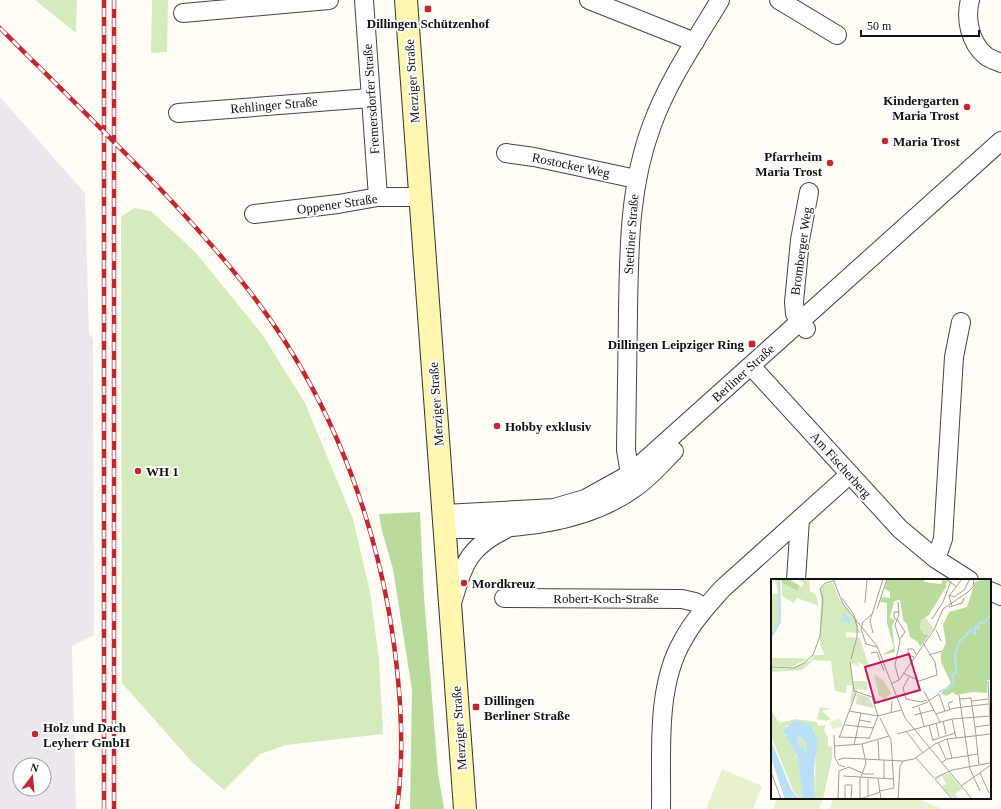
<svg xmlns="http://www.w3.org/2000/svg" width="1001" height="809" font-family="'Times New Roman',serif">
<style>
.industrial{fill:#eee6ef;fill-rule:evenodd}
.green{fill:#d5ebbd}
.forest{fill:#b9dc9c}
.pitch{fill:#e6f2cf}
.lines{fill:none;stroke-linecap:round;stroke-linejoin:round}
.street-casing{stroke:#444;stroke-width:20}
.secondary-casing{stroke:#333;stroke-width:24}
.street{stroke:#fff;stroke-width:18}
.secondary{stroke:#fff6b0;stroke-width:22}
.rail-casing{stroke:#c4262e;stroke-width:4.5}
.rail{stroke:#fff;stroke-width:3;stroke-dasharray:9;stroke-linecap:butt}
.poi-dot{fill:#c4262e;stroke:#fff;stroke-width:1.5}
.labels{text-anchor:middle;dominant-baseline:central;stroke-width:4;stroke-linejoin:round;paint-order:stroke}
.poi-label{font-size:13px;font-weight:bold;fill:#111;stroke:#fff;text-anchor:start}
.street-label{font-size:13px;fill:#111;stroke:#fff}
.inset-river{fill:none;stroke:#b9e0f7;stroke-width:2}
.inset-road{fill:none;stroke:#a09f9a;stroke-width:1}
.view{fill:#c2185b;fill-opacity:0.15;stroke:#c2185b;stroke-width:2}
.inset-edge{fill:none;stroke:#111;stroke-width:2}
</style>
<rect width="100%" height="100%" fill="#fffdf5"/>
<!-- industrial -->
<path class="industrial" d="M 0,97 L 85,193 L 89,334 L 93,338 L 94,635 L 72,646 L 76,809 L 0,809 ZM 20,765 L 44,765 L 44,789 L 20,789 Z"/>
<!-- green -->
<path class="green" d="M 35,0 L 77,0 L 76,33 Z
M 152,0 L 168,0 L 167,52 L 151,53 Z
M 134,208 L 151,211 L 196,253 L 262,334 L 305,403 L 353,519 L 370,592 L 379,660 L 383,734 L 286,745 L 260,754 L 224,790 L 192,762 L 122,683 L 121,217 Z"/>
<!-- forest -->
<path class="forest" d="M 420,512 L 424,597 L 438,773 L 444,809 L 410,809 L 412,690 L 393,569 L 382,531 L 379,514 Z"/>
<!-- pitch -->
<path class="pitch" d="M 722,769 L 762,786 L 753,809 L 706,809 Z
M 777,798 L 823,798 L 819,809 L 773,809 Z
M 834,798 L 916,798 L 942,809 L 829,809 Z"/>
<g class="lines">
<defs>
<path id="street" d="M 364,0 L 378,197
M 589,0 L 695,42
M 779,0 L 837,35
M 970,0 C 965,19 970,43 986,56 C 990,59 997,61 1001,63
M 183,13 L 329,0
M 178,113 L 370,98
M 506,153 L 534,157 L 636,179
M 254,214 L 338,204 L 378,197 L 421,197
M 806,329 L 795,314 L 794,302 L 800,240 L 809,192
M 751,366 L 900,529 L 936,559 L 969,580
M 634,483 L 630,474 L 626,450 C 627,404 627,359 628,313 C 629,249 629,186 652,125 C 668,81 696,40 720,0
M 444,514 L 554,508 L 585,499 L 630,474 L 1001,141
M 444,529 C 508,530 583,526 636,487 C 650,477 662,463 674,451
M 936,559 L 943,539 L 954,357 L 961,322
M 796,580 L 800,519
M 990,591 L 1001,596
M 504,598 L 682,599 L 695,602 L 705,608
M 452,603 C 464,564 467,548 506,529
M 661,809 C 662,756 655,687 683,640 C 693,621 708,605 722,589 L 850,474"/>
<path id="secondary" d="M 406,0 L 465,809"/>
</defs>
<!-- street casing -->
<use href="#street" class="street-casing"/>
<!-- secondary casing -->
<use href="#secondary" class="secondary-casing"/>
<!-- street -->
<use href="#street" class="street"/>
<!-- secondary -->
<use href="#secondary" class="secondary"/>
<defs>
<path id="rail" d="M 114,0 L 114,809
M 0,28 C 55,83 111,138 165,194 C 208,240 250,287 284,340 C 337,422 372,517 389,612 C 400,677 406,744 397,809
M 104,809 L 104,0"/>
</defs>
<!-- rail casing -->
<use href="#rail" class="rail-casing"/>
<!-- rail -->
<use href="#rail" class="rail"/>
</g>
<!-- markers -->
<g class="poi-dot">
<rect x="424" y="5" width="8" height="8" rx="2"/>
<circle cx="967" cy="107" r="4"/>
<circle cx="885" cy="141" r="4"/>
<circle cx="830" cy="163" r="4"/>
<rect x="748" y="340" width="8" height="8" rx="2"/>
<circle cx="497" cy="426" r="4"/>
<circle cx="138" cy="471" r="4"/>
<circle cx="464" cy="583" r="4"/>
<rect x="472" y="703" width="8" height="8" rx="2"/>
<circle cx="35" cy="734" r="4"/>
</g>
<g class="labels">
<!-- poi labels -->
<g class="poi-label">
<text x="428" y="23" text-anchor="middle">Dillingen Schützenhof</text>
<text x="959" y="100" text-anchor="end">Kindergarten<tspan x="959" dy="15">Maria Trost</tspan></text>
<text x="893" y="141">Maria Trost</text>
<text x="822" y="156" text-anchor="end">Pfarrheim<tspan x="822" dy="15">Maria Trost</tspan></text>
<text x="744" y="344" text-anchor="end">Dillingen Leipziger Ring</text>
<text x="505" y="426">Hobby exklusiv</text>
<text x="146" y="471">WH 1</text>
<text x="472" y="583">Mordkreuz</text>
<text x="484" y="700">Dillingen<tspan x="484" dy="15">Berliner Straße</tspan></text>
<text x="43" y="727">Holz und Dach<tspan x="43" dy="15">Leyherr GmbH</tspan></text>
</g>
<!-- street labels -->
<g class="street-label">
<text transform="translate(412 81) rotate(-94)">Merziger Straße</text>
<text transform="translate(371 99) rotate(-94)">Fremersdorfer Straße</text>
<text transform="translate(274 105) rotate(-5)">Rehlinger Straße</text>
<text transform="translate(571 165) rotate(12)">Rostocker Weg</text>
<text transform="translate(337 204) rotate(-8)">Oppener Straße</text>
<text transform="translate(631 234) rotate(-86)">Stettiner Straße</text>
<text transform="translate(801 251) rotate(-82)">Bromberger Weg</text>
<text transform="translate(743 373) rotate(-42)">Berliner Straße</text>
<text transform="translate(436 404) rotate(-94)">Merziger Straße</text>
<text transform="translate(841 465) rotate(48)">Am Fischerberg</text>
<text x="606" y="598">Robert-Koch-Straße</text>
<text transform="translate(459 728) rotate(-94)">Merziger Straße</text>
</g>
</g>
<!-- overview -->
<g transform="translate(771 579)">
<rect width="220" height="220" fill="#fffdf5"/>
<path d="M 5,0 L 9,0 L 10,40 L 0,60 L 0,15 L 7,15 ZM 27,0 L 38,0 L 39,13 L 44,14 L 48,27 L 26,19 L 23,24 L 11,17 L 11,4 L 27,12 L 28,6 L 31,8 L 33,4 ZM 62,4 L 68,20 L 86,43 L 89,54 L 75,53 L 75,58 L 89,59 L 98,88 L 86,83 L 89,88 L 80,84 L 81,106 L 76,106 L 75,114 L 64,112 L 60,82 L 41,81 L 40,84 L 30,91 L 0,93 L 0,89 L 18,90 L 40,81 L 43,76 L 54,76 L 49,66 L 50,9 L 55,5 ZM 154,38 L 163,50 L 158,56 L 153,55 L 149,49 L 150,41 ZM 3,79 L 24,79 L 36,80 L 20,88 L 0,87 L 0,80 ZM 103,95 L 113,102 L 119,112 L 120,115 L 114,120 L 108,117 ZM 82,102 L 96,102 L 96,111 L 86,110 L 86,113 L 79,126 ZM 49,128 L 59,130 L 51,132 L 60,140 L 55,142 L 46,140 ZM 0,131 L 8,144 L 25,140 L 46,143 L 47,147 L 55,146 L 53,151 L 57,158 L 57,167 L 61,168 L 61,179 L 52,220 L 44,220 L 45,156 L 42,149 L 33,144 L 15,147 L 14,156 L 21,165 L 27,182 L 32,220 L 29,220 L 22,211 L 0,157 ZM 30,158 L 36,165 L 35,173 L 28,166 L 27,159 ZM 178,194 L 191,210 L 184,215 L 188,220 L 181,218 L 171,208 L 175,205 L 171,197 L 165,201 L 165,199 Z" fill="#d5ebbd"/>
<path d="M 10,0 L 17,0 L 28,6 L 27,12 L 11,4 ZM 116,0 L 154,0 L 153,3 L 170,5 L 172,0 L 176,3 L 174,7 L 178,3 L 158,36 L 150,41 L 149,49 L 153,55 L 158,56 L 149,68 L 147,63 L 139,58 L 136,45 L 132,41 L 129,21 L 123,22 L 119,39 L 124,41 L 121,47 L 124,73 L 111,76 L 123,69 L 116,44 L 116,24 L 109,23 L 111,18 L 119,19 L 119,13 L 114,10 ZM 211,0 L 220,0 L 220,101 L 216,101 L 216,114 L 202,113 L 185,116 L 182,113 L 175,117 L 170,114 L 180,104 L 170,83 L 170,75 L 175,64 L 172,46 L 178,33 L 196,28 L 204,3 Z" fill="#b9dc9c"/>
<path d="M 86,115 L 98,118 L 103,129 L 85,125 Z" fill="#d9e3c4"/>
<path d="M 69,139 L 72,147 L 61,150 L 58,143 Z" fill="#e6f2cf"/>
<path d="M 71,32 L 80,41 L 78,44 L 68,41 L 73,39 ZM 25,141 L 40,146 L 47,160 L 43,190 L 44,220 L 32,220 L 26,177 L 12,151 ZM 30,158 L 36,165 L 35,173 L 28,166 L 27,159 ZM 0,161 L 20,210 L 28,220 L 23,220 L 22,214 L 22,220 L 14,220 L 0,179 Z" fill="#b9e0f7" fill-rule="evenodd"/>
<path class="inset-river" d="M 0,58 L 9,43 L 8,0M 182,95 L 185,94 L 184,74 L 189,62 L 200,51 L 204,55 L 204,48 L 207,49 L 208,44 L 214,43 L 220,35M 168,113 L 183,106 L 181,95"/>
<path class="inset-road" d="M 62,0 L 72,25 L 106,67 L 134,139 L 201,220M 174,0 L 185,7M 178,16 L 183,18 L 193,11 L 199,0M 71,19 L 83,36 L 86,48 L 86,58 L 80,80M 127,23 L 128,35 L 124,46 L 129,62 L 124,86 L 128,101M 94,24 L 96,0M 181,27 L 178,17 L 191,0M 178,28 L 191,24 L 193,19M 106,30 L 116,0M 101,35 L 92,43 L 90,50 L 95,65 L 106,68M 126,40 L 134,53 L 129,60M 161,40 L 172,23 L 180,2M 126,41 L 123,39 L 123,33 L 128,33M 165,51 L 170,62M 102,54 L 99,42 L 112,0M 100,74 L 106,73 L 113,92M 158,76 L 171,72M 143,78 L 137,76 L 137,70 L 142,70 L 145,75M 79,83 L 83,112 L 101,118 L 107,137M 0,88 L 23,89 L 33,84 L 42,76 L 49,57 L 52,20 L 49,10 L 54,4 L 63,2M 132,94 L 148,102 L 166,96 L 164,83 L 152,64M 138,98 L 132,109 L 135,120 L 150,123 L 156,121M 217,102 L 220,163M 120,105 L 128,101 L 163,51 L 172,30 L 197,13 L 202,8 L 203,0M 153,112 L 169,143M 168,115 L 174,132M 188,116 L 199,190 L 209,212M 189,120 L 200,119 L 205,156M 157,122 L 168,115M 201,122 L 217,120M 148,128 L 153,147M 141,129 L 157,123M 179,131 L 177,124 L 182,122M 78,132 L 107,137 L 130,131M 120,134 L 121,122M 165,135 L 184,129 L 217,125M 143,136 L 163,131M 109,139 L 120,161 L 123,209M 181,140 L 185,159M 88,141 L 100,143M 172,142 L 175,155M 165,144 L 168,158M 74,146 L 103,149M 158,146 L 162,162M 204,148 L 218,146M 135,152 L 152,174M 126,155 L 181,140 L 220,137M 63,156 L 64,179 L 68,186 L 74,188M 205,157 L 208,186M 68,158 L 99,159M 68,159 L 85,114M 98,160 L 107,137M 176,160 L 181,179M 107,161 L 108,181M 162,161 L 184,154M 167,163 L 175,180M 83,166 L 90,134M 64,167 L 91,165 L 118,157M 145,179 L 163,199M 67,181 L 73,179 L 132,182M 113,181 L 113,200M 170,184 L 176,180 L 207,175M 0,193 L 10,220M 209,194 L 218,214M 72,197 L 122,200M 90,198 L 95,184 L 91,165M 164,199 L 181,191 L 219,184M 97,200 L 97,217M 107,200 L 110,220M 164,200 L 181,220M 190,207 L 220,186M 108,212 L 123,209M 67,220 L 68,192 L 78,188 L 93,195 L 103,195M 74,220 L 74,206 L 81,206 L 80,220M 89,220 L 89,198M 89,220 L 109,213M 127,220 L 129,187 L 132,182 L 143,180 L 164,165 L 176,160 L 220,155"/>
<path class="view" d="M 138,75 L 149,111 L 104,124 L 94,88 Z"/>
<rect width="220" height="220" class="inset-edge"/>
</g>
<!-- north arrow -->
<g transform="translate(32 777) rotate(16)"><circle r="19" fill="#ffffff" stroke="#a0a0a0"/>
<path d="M0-3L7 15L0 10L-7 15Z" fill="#c4262e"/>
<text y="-6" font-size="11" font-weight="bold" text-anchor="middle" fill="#111111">N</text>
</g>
<!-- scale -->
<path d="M861 30v6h118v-6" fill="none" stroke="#111111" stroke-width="2"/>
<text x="867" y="30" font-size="12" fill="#111111" stroke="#ffffff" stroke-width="3" paint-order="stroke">50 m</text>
</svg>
